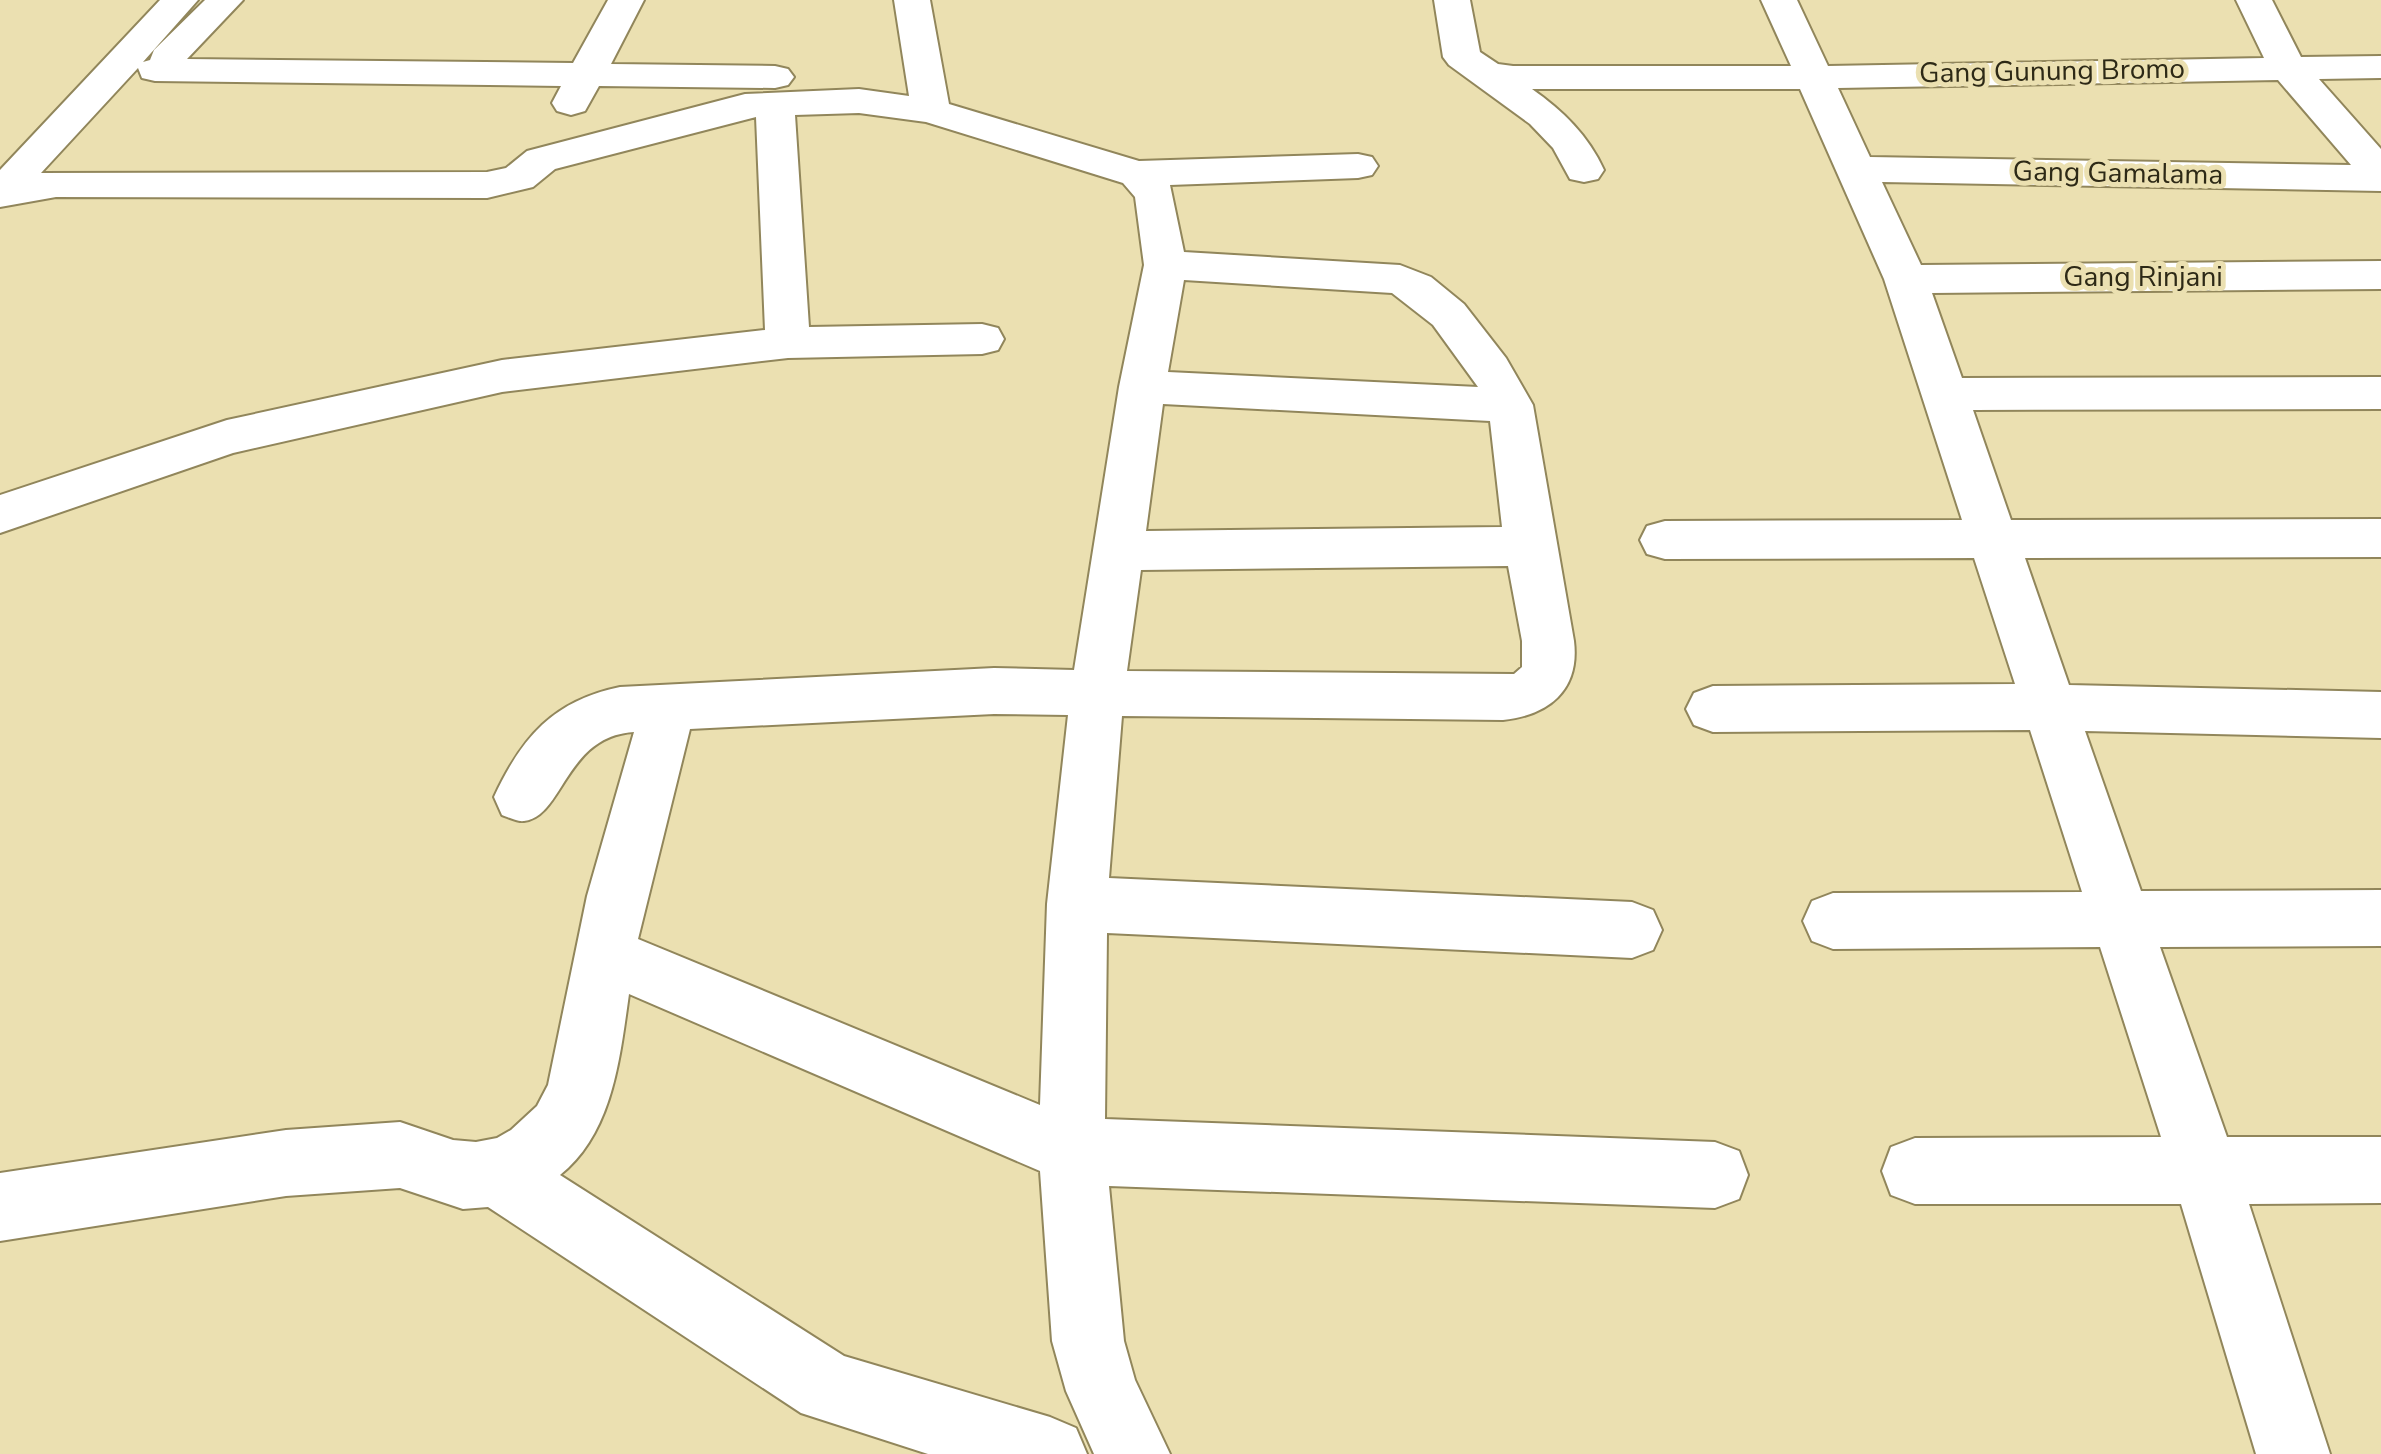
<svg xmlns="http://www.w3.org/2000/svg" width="2381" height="1454" font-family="'Nunito Sans',sans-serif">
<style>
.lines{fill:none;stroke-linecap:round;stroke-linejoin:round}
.minor-casing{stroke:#91865b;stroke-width:4}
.minor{fill:#fff;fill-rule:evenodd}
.labels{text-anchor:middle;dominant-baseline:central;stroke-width:10;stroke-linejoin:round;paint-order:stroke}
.far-street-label{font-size:28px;fill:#2d2916;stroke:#ebe0b1}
</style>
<rect width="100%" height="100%" fill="#ebe0b1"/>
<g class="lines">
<defs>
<path id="minor" d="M 160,0 L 198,0 L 143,62 L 150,60 L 154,50 L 205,0 L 243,0 L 187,59 L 573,63 L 608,0 L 644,0 L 611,64 L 775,66 L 788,69 L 794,77 L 788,85 L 775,88 L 599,86 L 585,111 L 571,115 L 557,111 L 552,103 L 561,86 L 155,81 L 142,78 L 138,68 L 41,173 L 487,172 L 506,168 L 527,151 L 745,94 L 859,89 L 909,96 L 894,0 L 930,0 L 949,104 L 1139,161 L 1358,154 L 1372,157 L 1378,166 L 1372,175 L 1358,178 L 1170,185 L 1184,252 L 1400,265 L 1431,277 L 1464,304 L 1506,358 L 1533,405 L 1574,641 C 1580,690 1549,715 1503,720 L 1122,716 L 1109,878 L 1632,902 L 1653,910 L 1662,930 L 1653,950 L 1632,958 L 1107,933 L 1105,1119 L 1715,1142 L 1739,1151 L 1748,1175 L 1739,1199 L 1715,1208 L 1109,1186 L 1124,1341 L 1135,1380 L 1170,1454 L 1094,1454 L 1066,1391 L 1052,1341 L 1040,1171 L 629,994 C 620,1057 613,1133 560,1175 L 844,1356 L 1050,1417 L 1076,1428 L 1087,1454 L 928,1454 L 801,1413 L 488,1207 L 463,1209 L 400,1188 L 286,1196 L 0,1241 L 0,1173 L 286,1130 L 400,1122 L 453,1140 L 476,1142 L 497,1138 L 511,1130 L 537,1106 L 548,1085 L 587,896 L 634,732 C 565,736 563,817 524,821 C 517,822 508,817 502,815 L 494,797 C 522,737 553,701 620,687 L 994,668 L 1074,670 L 1119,387 L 1144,265 L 1135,197 L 1123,183 L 926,122 L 859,113 L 795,115 L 809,327 L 982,324 L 998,328 L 1004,339 L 998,350 L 982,354 L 788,358 L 502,392 L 233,453 L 0,533 L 0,495 L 227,420 L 502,360 L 765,330 L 756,117 L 555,169 L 533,187 L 487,198 L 56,197 L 0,207 L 0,170 ZM 1184,280 L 1392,293 L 1433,325 L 1478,387 L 1168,372 ZM 1163,404 L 1490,421 L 1502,527 L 1146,531 ZM 1508,566 L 1522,641 L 1522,667 L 1514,674 L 1127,671 L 1141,570 ZM 994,714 L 1068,715 L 1047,904 L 1040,1105 L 638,939 L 690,729 Z
M 1434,0 L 1470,0 L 1480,52 L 1498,64 L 1513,66 L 1791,66 L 1761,0 L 1797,0 L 1828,66 L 2264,58 L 2236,0 L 2272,0 L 2301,57 L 2381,56 L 2381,78 L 2319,79 L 2381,149 L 2381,191 L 1882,182 L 1921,265 L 2381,261 L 2381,289 L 1932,293 L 1962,378 L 2381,377 L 2381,409 L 1973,410 L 2011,520 L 2381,519 L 2381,557 L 2025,558 L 2069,685 L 2381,692 L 2381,738 L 2085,731 L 2141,891 L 2381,890 L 2381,946 L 2160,947 L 2227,1137 L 2381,1137 L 2381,1203 L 2249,1204 L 2330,1454 L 2256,1454 L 2181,1204 L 1915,1204 L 1891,1195 L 1882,1171 L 1891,1147 L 1915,1138 L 2161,1137 L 2100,947 L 1833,949 L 1812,941 L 1803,921 L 1812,901 L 1833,893 L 2082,892 L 2030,730 L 1713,732 L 1694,725 L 1686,709 L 1694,693 L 1713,686 L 2015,684 L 1974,558 L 1665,559 L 1647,554 L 1640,540 L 1647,526 L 1665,521 L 1962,520 L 1884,279 L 1800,89 L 1532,89 C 1563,111 1588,135 1604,170 L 1598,179 L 1584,182 L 1570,179 L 1553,148 L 1530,124 L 1449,65 L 1443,57 ZM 2278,80 L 2351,165 L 1870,157 L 1838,88 Z"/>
</defs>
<!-- minor casing -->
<use href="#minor" class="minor-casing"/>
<!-- minor -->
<use href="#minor" class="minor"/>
</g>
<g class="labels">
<!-- far-street labels -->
<g class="far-street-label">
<text transform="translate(2052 71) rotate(-1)">Gang Gunung Bromo</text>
<text transform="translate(2118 173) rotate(1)">Gang Gamalama</text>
<text x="2143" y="277">Gang Rinjani</text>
</g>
</g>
</svg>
